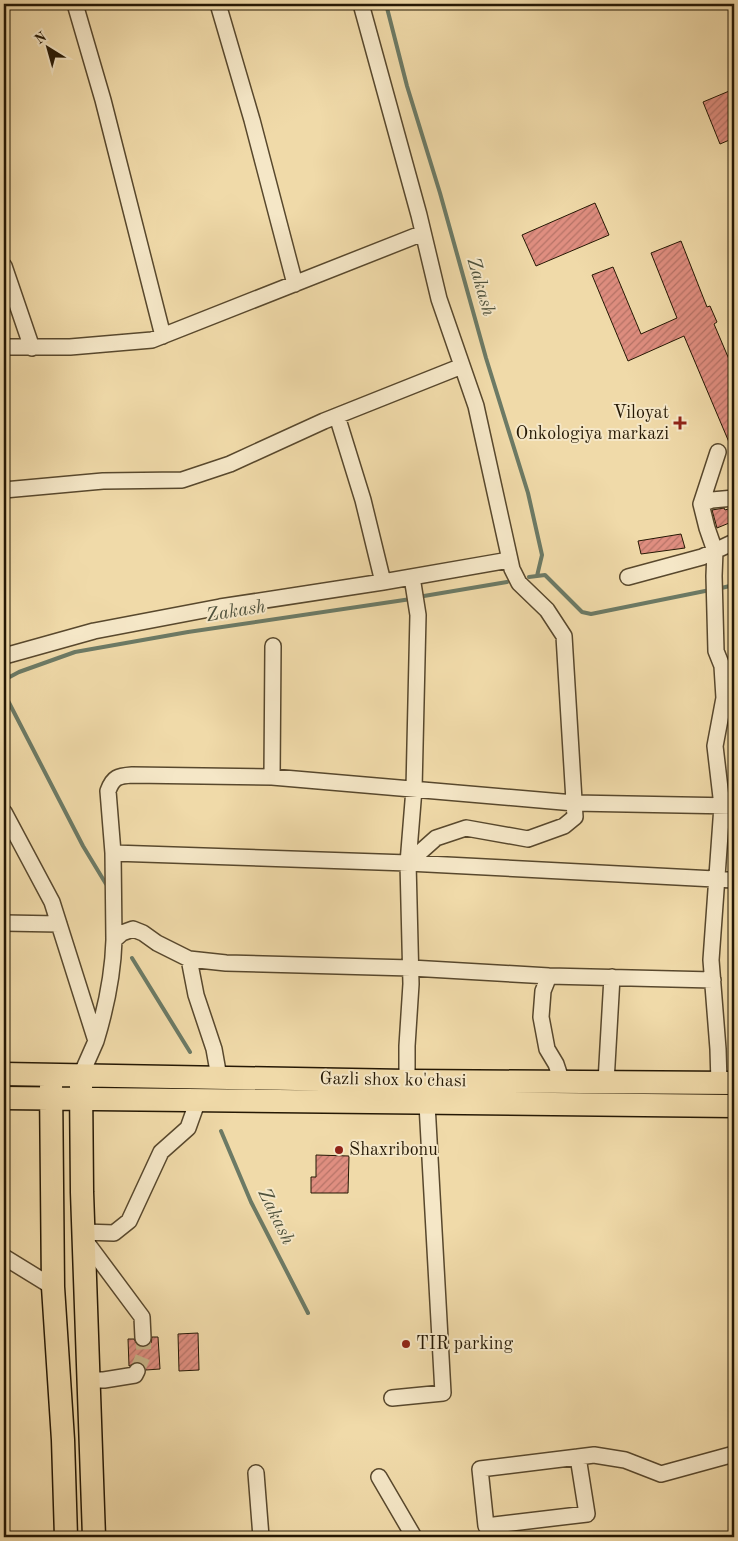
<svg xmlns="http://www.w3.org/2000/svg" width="738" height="1541" font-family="'Old Standard TT',serif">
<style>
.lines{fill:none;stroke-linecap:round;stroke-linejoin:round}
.stream{stroke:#6c7a65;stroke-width:4}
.building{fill:url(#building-hatch);stroke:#251804}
.minor-tunnel{stroke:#c7b388;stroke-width:15;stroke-dasharray:15 8;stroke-linecap:butt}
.minor-casing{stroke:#58482d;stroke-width:18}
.highway-casing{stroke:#251804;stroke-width:25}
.minor{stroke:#f5e7c7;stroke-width:15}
.highway{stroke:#f0daa9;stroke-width:22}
.poi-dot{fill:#8f2418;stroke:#f5e7c7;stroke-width:2}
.labels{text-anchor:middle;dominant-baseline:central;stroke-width:4;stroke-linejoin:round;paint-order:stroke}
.poi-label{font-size:18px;fill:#251804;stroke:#f5e7c7;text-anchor:start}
.street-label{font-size:18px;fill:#251804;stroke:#f5e7c7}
.water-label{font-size:19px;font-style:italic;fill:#4e513c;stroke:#f5e7c7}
</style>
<defs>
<pattern id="building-hatch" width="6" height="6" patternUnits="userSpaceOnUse" patternTransform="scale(1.25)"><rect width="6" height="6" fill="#df8e80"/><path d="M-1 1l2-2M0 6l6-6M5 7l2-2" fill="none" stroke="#b57367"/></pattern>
</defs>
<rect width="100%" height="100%" fill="#f0daa9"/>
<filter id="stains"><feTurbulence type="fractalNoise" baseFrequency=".004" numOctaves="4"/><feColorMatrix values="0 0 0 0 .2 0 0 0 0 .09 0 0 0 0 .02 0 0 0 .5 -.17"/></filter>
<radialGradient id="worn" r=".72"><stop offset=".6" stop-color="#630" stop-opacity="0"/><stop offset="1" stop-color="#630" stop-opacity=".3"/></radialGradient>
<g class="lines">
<!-- stream -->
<path class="stream" d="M 386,4 L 407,86 L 440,193 L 486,358 L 528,493 L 542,555 L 537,576
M 529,577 L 545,575 L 582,612 L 591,614 L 710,590
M 717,589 L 734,585
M 418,597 L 507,582
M 4,680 L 19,672 L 75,652 L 188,632 L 411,599
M 4,693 L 83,846 L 106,884
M 132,958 L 190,1052
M 221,1131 L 251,1202 L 308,1313"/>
</g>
<!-- building -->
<path class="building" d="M 734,89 L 734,138 L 720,144 L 703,102 Z
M 595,203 L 609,235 L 536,266 L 522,235 Z
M 681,241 L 707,307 L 710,306 L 717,322 L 714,324 L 734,371 L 734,454 L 684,336 L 628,361 L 592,275 L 613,267 L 641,334 L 677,318 L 651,253 Z
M 734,507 L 734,521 L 717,528 L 712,510 L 724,508 L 725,510 Z
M 681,534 L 685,548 L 641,554 L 638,541 Z
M 316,1155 L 349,1156 L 348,1193 L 311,1193 L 311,1177 L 316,1177 Z
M 198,1333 L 199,1370 L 179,1371 L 178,1334 Z
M 152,1337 L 158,1337 L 160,1369 L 146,1370 L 144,1365 L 137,1362 L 129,1366 L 128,1339 L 134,1339 L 138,1346 L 144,1347 L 151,1343 Z"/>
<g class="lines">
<!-- minor-tunnel -->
<path class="minor-tunnel" d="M 137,1371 L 144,1354 L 143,1338"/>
<defs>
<path id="minor" d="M 75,4 L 103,100 L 163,336
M 218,4 L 252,120 L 295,284
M 361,4 L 419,215 L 439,299 L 476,406 L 512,569 L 519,583 L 547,610 L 564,636 L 575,817 L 564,826 L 528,839 L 466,828 L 436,838 L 408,863 L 411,984 L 407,1046 L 407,1081
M 4,266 L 32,348
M 4,347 L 70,347 L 152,340 L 423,233
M 337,416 L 363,500 L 383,582
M 718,452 L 701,504 L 707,528 L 715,551 L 714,576 L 716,651 L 722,666 L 724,698 L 715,746 L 722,806 L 711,960 L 718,1049 L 719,1083
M 4,490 L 103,481 L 182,480 L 230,464 L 324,421 L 462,366
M 701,504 L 712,500 L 734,498
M 628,577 L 702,557 L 734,542
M 8,655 L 94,631 L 220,607 L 383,582 L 509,560
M 272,777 L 574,803 L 734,806
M 4,812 L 52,902 L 96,1041 L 81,1075
M 113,853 L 408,863 L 734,880
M 408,863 L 414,789 L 418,615 L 412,577
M 4,923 L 59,924
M 114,940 L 113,853 L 108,791 C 113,777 118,776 132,775 L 272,777 L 273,646
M 189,959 L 196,995 L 214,1049 L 219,1077
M 549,976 L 543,991 L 541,1017 L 547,1049 L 556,1064 L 562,1082
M 96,1041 C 106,1008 113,975 114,940 L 122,933 L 133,929 L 143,933 L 157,943 L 189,959 L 226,963 L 411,968 L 549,976 L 713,980
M 606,1082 L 612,977
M 84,1232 L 114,1233 L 129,1221 L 161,1152 L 188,1128 L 198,1100
M 84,1239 L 142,1317 L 143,1338
M 4,1257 L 53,1287
M 89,1380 L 104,1380 L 135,1375 L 137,1371
M 392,1398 L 443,1393 L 427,1104
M 578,1457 L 587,1514 L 486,1526 L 480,1469 L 578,1457 L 594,1455 L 625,1460 L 661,1474 L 734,1454
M 256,1473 L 261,1537
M 379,1477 L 414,1537"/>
<path id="highway" d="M 4,1074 L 407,1081 L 734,1083
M 51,1083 L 53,1287 L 63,1440 L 66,1537
M 81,1083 L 82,1192 L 94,1537
M 4,1098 L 734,1106"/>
</defs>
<!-- minor casing -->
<use href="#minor" class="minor-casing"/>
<!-- highway casing -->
<use href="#highway" class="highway-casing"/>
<!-- minor -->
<use href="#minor" class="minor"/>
<!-- highway -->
<use href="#highway" class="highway"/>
</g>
<!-- markers -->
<g class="poi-dot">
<path d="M677.5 415.5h5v5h5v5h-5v5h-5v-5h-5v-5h5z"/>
<circle cx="339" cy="1150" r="5"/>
<circle cx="406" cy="1344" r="5"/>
</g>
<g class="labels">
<!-- poi labels -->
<g class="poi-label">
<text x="669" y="413" text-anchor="end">Viloyat<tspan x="669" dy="21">Onkologiya markazi</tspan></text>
<text x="349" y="1150">Shaxribonu</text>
<text x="416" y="1344">TIR parking</text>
</g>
<!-- street labels -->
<g class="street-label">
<text transform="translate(393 1080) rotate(1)">Gazli shox ko'chasi</text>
</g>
<!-- water labels -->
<g class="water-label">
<text transform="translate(480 287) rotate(74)">Zakash</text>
<text transform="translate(236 612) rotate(-9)">Zakash</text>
<text transform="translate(275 1217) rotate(64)">Zakash</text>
</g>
</g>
<!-- margin -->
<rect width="738" height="1541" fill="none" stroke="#f0daa9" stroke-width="20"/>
<rect x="5" y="5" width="728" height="1531" fill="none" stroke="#251804" stroke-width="2.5"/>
<rect x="10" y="10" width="718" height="1521" fill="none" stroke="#251804"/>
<!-- north arrow -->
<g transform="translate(48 48) rotate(323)" stroke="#f5e7c7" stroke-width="4" paint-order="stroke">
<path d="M0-4L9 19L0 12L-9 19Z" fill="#251804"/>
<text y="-8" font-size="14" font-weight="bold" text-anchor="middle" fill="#251804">N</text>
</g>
<rect width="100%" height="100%" filter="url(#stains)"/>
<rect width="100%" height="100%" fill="url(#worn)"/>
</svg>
